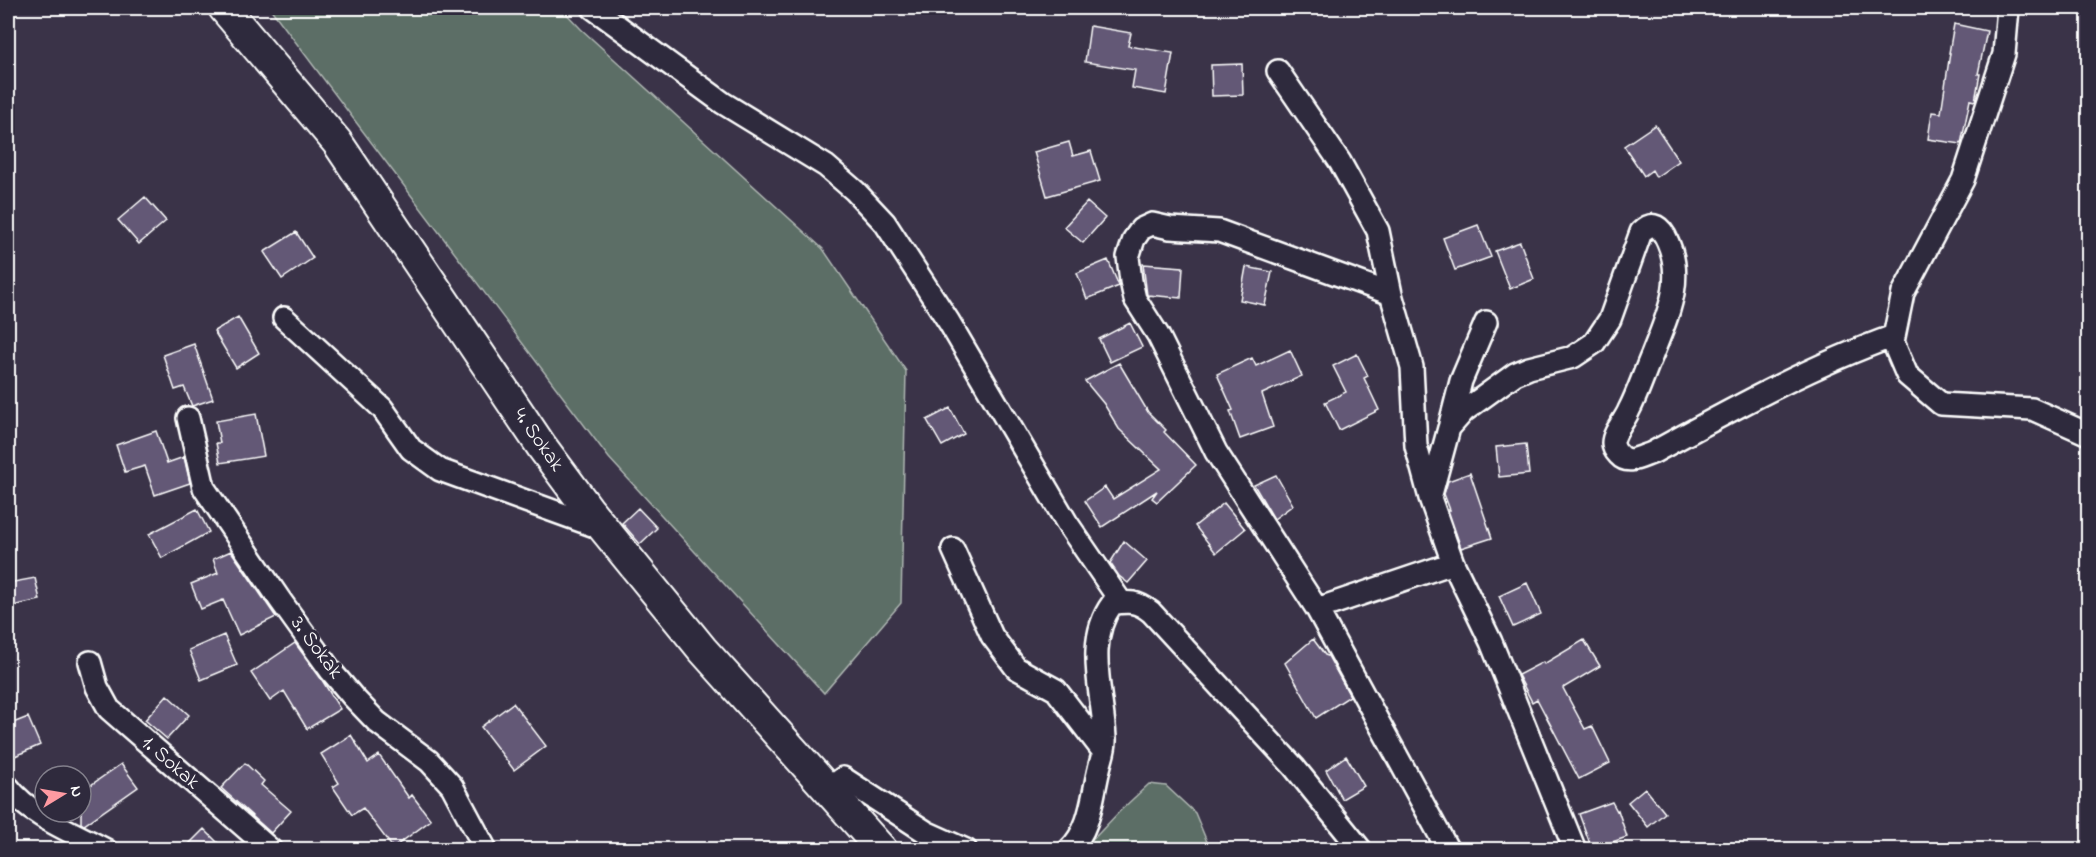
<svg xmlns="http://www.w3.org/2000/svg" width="2096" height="857" font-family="'Indie Flower',sans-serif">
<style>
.green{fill:#5c6e66;stroke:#aeb6b2;stroke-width:1.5}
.building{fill:#645976;stroke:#fff;stroke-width:1.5}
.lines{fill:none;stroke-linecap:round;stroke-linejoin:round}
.street-casing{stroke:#fff;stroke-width:26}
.secondary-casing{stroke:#fff;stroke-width:34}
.street{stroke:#2f2a3d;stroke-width:21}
.secondary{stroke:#2f2a3d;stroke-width:30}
.labels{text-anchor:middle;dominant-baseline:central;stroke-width:6;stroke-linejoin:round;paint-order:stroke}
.street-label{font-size:21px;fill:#fff;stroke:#2f2a3d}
</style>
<rect width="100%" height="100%" fill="#3a3348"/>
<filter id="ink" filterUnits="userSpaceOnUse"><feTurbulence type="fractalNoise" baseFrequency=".0167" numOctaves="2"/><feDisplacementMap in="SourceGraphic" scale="12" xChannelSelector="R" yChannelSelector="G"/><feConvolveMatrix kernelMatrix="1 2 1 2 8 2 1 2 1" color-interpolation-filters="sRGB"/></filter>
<g filter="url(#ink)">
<!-- green -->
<path class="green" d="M 270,8 L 561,8 L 581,29 L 823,249 L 906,371 L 901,603 L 824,693 L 609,458 Z
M 1149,784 L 1166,786 L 1195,813 L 1210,849 L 1084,849 L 1120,811 Z"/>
<!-- building -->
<path class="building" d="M 1954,24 L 1987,31 L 1978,74 L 1980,74 L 1975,101 L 1970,100 L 1961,144 L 1928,139 L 1932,112 L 1941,113 L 1950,53 L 1949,53 Z
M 1090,26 L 1131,33 L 1128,46 L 1173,53 L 1166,94 L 1132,88 L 1135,70 L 1085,62 Z
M 1242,64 L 1243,95 L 1212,96 L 1211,65 Z
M 1655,125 L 1679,161 L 1656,177 L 1652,170 L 1644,176 L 1624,146 Z
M 1069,142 L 1073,156 L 1091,151 L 1100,181 L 1047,196 L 1034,152 Z
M 145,197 L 166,221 L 139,244 L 118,220 Z
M 1087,202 L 1105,218 L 1083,243 L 1064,227 Z
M 1478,225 L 1491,257 L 1455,270 L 1443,238 Z
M 296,232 L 313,258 L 282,279 L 264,252 Z
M 1520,242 L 1534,279 L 1510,289 L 1495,251 Z
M 1108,260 L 1119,286 L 1087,299 L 1077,273 Z
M 1143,264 L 1183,267 L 1181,298 L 1147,295 Z
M 1246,267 L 1272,272 L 1265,305 L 1240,300 Z
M 238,317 L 259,353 L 236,368 L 214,331 Z
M 1130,323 L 1142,347 L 1110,362 L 1099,339 Z
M 194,344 L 213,399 L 192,406 L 184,387 L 175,390 L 163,355 Z
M 1290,350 L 1302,376 L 1262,394 L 1273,427 L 1240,439 L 1230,411 L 1233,410 L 1217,374 L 1252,358 L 1256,366 Z
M 1357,354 L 1368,376 L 1364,378 L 1379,410 L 1339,430 L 1325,402 L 1346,392 L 1333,366 Z
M 1119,363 L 1148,412 L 1166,430 L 1164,432 L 1196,465 L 1157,502 L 1152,498 L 1157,491 L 1102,527 L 1085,501 L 1105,487 L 1113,499 L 1161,469 L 1119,429 L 1104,404 L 1085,381 Z
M 950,408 L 964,434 L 942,446 L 927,420 Z
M 256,414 L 264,456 L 220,463 L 216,443 L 220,443 L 216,421 Z
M 156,431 L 167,463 L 184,457 L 190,483 L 155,495 L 145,466 L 125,472 L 116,445 Z
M 1526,444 L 1529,474 L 1499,477 L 1496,447 Z
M 1470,473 L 1492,538 L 1461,548 L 1448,510 L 1450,510 L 1444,494 L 1448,481 Z
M 1276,475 L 1293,505 L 1274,519 L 1254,485 Z
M 1224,503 L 1245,529 L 1216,553 L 1195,526 Z
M 638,508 L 657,528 L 640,544 L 622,523 Z
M 197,509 L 209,532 L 162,558 L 149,534 Z
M 1124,541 L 1147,561 L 1128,583 L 1119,576 L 1110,563 Z
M 231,551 L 276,617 L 239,635 L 223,600 L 201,609 L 191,584 L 218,573 L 213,559 Z
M 35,578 L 40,600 L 8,607 L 8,583 Z
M 1527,583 L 1541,614 L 1513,627 L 1499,596 Z
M 224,635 L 237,665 L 201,680 L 189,650 Z
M 1313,639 L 1325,655 L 1328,656 L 1350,696 L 1316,718 L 1285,663 Z
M 1584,640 L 1600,666 L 1563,688 L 1585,729 L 1592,726 L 1610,763 L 1579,779 L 1537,699 L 1532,702 L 1518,675 L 1543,662 L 1544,664 Z
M 295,643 L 322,680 L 340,709 L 307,729 L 284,691 L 270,701 L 251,673 Z
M 167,695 L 189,715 L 167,739 L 145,720 Z
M 513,703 L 546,746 L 514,770 L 481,727 Z
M 28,717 L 40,745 L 8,759 L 8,725 Z
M 351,735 L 368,763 L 379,755 L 409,798 L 412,795 L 431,820 L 393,848 L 363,808 L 352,815 L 333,787 L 339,783 L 321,754 Z
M 1346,756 L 1364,786 L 1342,799 L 1326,770 Z
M 245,763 L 264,781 L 261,785 L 291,811 L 271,833 L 221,788 Z
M 121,764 L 138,787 L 84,825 L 81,823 L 81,792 Z
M 1645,788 L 1665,813 L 1648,827 L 1628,802 Z
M 1612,802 L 1617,811 L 1618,810 L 1627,837 L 1592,849 L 1579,814 Z
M 204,829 L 224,849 L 184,849 Z"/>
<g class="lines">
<defs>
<path id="street" d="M 593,8 L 723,103 L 826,166 L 855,191 L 885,223 L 949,322 L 1067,523 L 1121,602
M 2008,8 L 2004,54 L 1963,180 L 1903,293 L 1893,342 L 1907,375 L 1941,404 L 2032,409 L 2088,434
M 1278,71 L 1340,162 L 1378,231 L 1391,294 L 1412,367 L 1416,446 L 1430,498 L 1453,563 L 1491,642 L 1575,850
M 1391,294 L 1219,231 L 1170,228 L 1152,224 L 1141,229 L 1134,239 L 1128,257 L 1131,281 L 1135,299 L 1158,335 L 1216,452 L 1317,609 L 1448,850
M 284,318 L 382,408 L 411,449 L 440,470 L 603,529
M 188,418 L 204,488 L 280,600 L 331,671 L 353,697 L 377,722 L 429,761 L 452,786 L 486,850
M 1450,424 L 1461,381 L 1486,322
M 1430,498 L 1449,428 L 1464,411 L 1515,374 L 1529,368 L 1573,357 L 1594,343 L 1610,319 L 1641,232 C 1651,222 1658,224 1665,236 C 1687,278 1667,316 1652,355 C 1644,373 1638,393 1629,410 C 1625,420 1613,433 1613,443 C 1613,448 1615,451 1619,455 C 1628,465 1640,457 1652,453 C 1731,410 1810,366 1894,336
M 953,549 L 992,636 L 1016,668 L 1056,690 L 1103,751
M 1317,609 L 1453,563
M 90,662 L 97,687 L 109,709 L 271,850
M 8,787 C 31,817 73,832 106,850
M 829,789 L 843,778 L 926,832 L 966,850
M 1069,850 C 1091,829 1092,797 1099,769 C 1101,759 1106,748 1105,738 C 1103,694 1084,642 1112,604 C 1129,601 1137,601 1151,612 L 1294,767 L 1361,850"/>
<path id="secondary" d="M 224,8 L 337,142 L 542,447 L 588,509 L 702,649 L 882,850"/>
</defs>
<!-- street casing -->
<use href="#street" class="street-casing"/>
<!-- secondary casing -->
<use href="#secondary" class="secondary-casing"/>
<!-- street -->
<use href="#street" class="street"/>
<!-- secondary -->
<use href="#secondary" class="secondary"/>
</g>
</g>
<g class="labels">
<!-- street labels -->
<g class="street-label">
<text transform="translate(538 440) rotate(55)">4. Sokak</text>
<text transform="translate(316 648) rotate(53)">3. Sokak</text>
<text transform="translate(170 763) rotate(41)">1. Sokak</text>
</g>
</g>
<!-- margin -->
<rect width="2096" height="857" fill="none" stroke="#2f2a3d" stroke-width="30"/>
<rect x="15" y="15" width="2066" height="827" fill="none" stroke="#fff" stroke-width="2" filter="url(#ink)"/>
<!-- north arrow -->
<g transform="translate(63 794) rotate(79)"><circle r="28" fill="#2f2a3d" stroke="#827f8b" stroke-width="1.5"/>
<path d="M0-4.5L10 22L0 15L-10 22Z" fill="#ff9aa2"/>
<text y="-9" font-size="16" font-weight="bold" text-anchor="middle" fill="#ffffff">N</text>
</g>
</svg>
